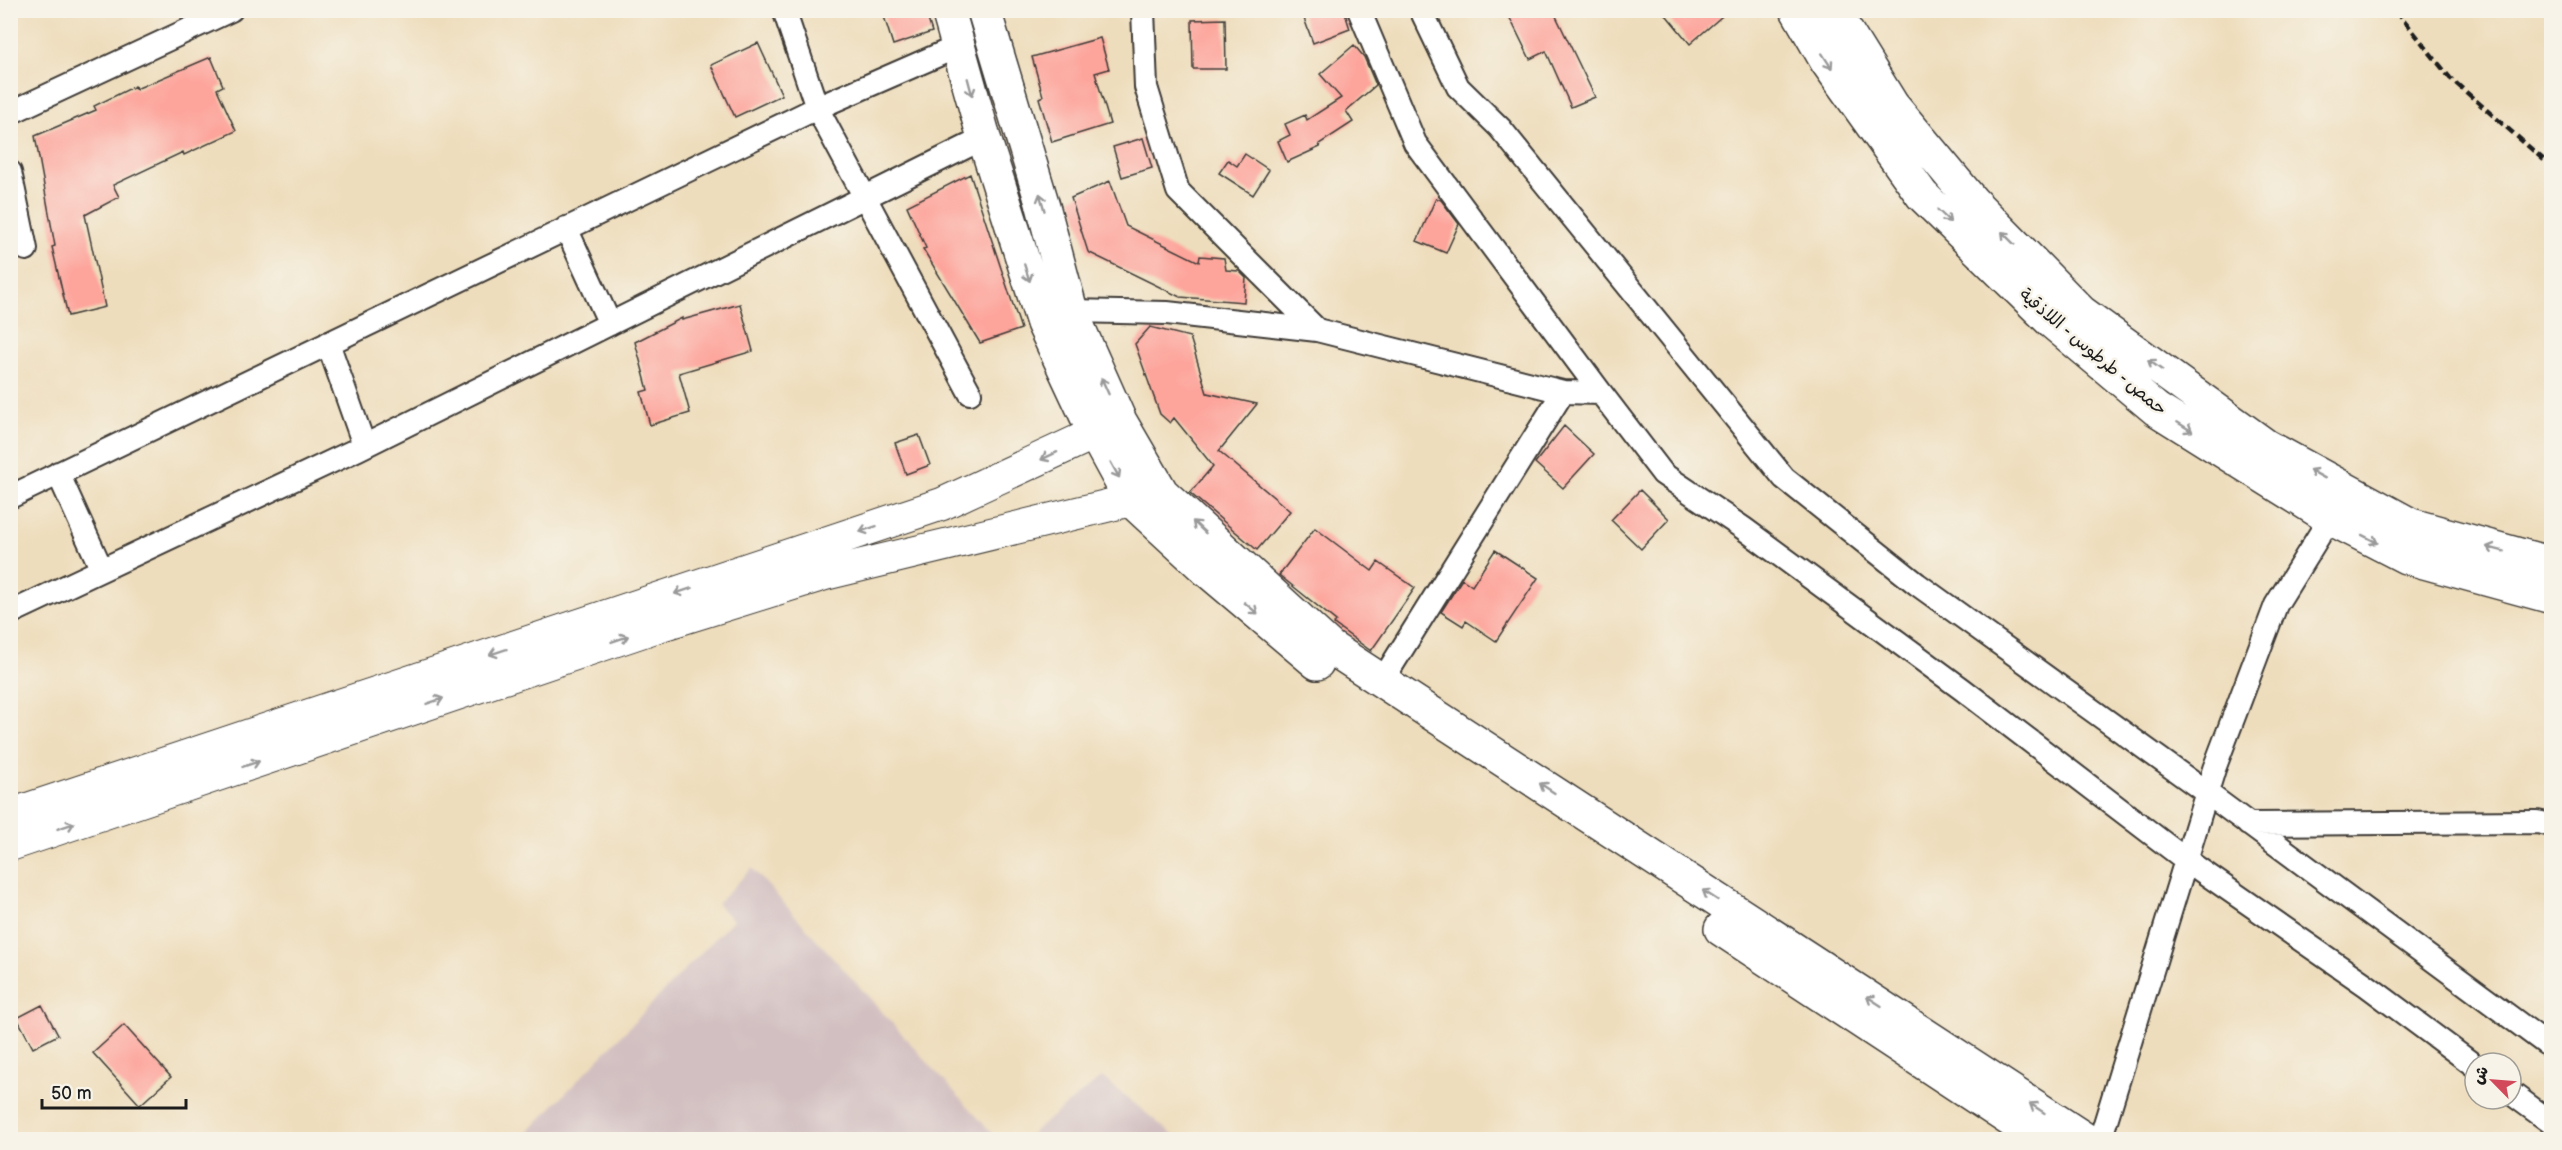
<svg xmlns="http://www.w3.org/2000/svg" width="2562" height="1150" font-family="'Balsamiq Sans','Playpen Sans Arabic',sans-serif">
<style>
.industrial{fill:#d2bfc1}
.building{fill:#fda49b}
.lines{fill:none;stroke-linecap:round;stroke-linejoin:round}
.street-casing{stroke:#3c3934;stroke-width:26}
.secondary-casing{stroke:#3c3934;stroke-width:34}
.primary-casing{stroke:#3c3934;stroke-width:36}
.highway-casing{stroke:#3c3934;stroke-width:36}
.street{stroke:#fff;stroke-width:22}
.secondary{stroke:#fff;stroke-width:32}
.primary{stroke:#fff;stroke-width:33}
.highway{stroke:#fff;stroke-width:33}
.rail{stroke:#1c1c1c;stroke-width:4.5;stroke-dasharray:9 4.5;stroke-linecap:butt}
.oneway{stroke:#999}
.labels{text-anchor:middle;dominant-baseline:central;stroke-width:5;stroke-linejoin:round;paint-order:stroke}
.street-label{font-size:18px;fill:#1c1c1c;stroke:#f7f3e8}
</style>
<rect width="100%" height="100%" fill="#f7f3e8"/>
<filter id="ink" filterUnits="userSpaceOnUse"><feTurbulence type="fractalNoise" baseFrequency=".0167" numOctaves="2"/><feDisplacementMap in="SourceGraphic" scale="12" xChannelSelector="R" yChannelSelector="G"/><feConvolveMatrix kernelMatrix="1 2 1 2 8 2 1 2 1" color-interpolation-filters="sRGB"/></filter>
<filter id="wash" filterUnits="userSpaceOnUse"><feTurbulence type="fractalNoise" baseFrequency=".008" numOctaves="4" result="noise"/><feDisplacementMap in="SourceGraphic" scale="24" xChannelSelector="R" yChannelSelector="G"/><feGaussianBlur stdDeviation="1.35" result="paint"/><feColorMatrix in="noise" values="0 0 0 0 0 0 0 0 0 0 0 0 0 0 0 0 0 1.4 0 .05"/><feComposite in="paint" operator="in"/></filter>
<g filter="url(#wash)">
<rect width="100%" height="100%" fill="#eeddbc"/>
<!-- industrial -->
<path class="industrial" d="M 752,868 L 997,1139 L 521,1139 L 733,920 L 717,904 Z
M 1102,1077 L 1178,1139 L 1024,1139 Z"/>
<g id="blocks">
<!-- building -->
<path class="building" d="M 882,10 L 925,10 L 932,32 L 893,45 Z
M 1301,10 L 1344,10 L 1350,29 L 1313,43 Z
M 1506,10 L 1553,10 L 1595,97 L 1571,107 L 1546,51 L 1530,59 Z
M 1662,10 L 1729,10 L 1690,44 Z
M 1225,19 L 1226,69 L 1193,69 L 1192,20 Z
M 1100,38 L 1109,69 L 1095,73 L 1110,124 L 1052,142 L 1039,98 L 1043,96 L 1032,57 Z
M 758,43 L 782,95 L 735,117 L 711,65 Z
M 1354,45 L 1364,57 L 1376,85 L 1346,111 L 1353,122 L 1319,144 L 1320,147 L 1287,162 L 1278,141 L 1290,135 L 1285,124 L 1305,115 L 1307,120 L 1341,98 L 1320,74 Z
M 211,57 L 223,86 L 217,89 L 236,131 L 184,155 L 183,152 L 113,185 L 119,197 L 85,215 L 105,307 L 68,316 L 52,247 L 55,246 L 35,136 L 96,110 L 94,106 L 135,86 L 136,89 Z
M 1143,138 L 1152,168 L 1122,177 L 1113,147 Z
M 1245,154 L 1269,170 L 1253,195 L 1219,173 L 1228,160 L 1237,166 Z
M 970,174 L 1021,329 L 980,343 L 923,249 L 926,248 L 907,206 Z
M 1110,181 L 1126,226 L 1199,262 L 1200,256 L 1224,258 L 1226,270 L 1239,271 L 1246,278 L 1244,302 L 1180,297 L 1088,252 L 1071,198 Z
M 1436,198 L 1441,200 L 1459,224 L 1446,253 L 1417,241 Z
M 740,304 L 753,351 L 679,373 L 690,413 L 650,425 L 641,392 L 648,390 L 635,342 L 682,318 L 682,320 Z
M 1150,327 L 1190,337 L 1207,393 L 1257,404 L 1219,451 L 1290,511 L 1257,550 L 1190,493 L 1213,466 L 1174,418 L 1170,423 L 1160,414 L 1135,344 Z
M 1564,426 L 1594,454 L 1563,488 L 1535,463 Z
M 919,435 L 930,465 L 906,474 L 895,443 Z
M 1640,490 L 1669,519 L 1641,549 L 1611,520 Z
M 1315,528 L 1372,571 L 1378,562 L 1415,588 L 1371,651 L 1334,624 L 1336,621 L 1279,575 Z
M 1495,550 L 1538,578 L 1496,641 L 1466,621 L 1463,626 L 1441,612 L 1462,579 L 1472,586 Z
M 42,1005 L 58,1035 L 33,1048 L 17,1018 Z
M 124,1025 L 171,1077 L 140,1105 L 93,1053 Z"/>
</g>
</g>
<g filter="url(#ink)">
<use href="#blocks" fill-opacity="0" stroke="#3c3934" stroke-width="1.5"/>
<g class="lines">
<defs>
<path id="street" d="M 784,10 L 817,108 L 970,393
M 1143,10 L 1146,87 L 1178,191 L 1317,330
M 1421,10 L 1458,87 L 1500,128 L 1784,478 L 1917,584 L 2207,793 L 2552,1048
M 10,113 L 231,10
M 10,172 L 26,249
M 566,228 L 610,324
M 1060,316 L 1071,311 L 1167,313 L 1317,330 L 1563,392 L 1601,393 L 1415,143 L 1359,10
M 328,343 L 364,445
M 1601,393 L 1663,474 L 1743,528 L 1962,689 L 2186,860 L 2366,985 L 2475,1066
M 58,473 L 101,568
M 10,497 L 817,108 L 959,46
M 10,613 L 358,449 L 984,138
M 1382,681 L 1563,392
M 2248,824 L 2537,822 L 2552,825
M 2511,1093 L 2552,1123
M 2100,1140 L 2214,769 L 2276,605 L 2330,518"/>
<path id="secondary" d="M 10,815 L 942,504 L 1119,422
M 10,845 L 661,625 L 825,574 L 1156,494"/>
<path id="primary" d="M 948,10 L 984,138 L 1043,323 L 1095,434 L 1131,500 L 1208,571 L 1317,663
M 984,10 L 1043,206 L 1071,311 L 1120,421 L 1162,493 L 1330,647 L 2086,1140
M 1721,929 L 2041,1140"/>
<path id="highway" d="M 1797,10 L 1827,62 L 1922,195 L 2051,321 L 2156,409 L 2330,518 L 2406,557 L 2552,597
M 1833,10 L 1892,105 L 1972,201 L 2081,312 L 2266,446 L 2411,525 L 2552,564"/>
</defs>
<!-- street casing -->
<use href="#street" class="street-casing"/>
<!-- secondary casing -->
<use href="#secondary" class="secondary-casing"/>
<!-- primary casing -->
<use href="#primary" class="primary-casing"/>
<!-- highway casing -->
<use href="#highway" class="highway-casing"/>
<!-- street -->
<use href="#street" class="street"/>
<!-- secondary -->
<use href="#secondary" class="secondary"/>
<!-- primary -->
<use href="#primary" class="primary"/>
<!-- highway -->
<use href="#highway" class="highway"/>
<!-- rail -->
<path class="rail" d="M 2396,10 L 2450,78 L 2552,167"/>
</g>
<!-- one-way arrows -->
<defs><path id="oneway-shaft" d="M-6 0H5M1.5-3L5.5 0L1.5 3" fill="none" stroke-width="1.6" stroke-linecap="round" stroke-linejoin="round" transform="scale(1.5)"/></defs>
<g class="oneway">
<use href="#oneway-shaft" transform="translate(1827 61) rotate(57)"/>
<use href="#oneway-shaft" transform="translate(970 87) rotate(75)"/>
<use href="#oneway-shaft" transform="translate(1042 202) rotate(-106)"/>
<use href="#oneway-shaft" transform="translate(1944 216) rotate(44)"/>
<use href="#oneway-shaft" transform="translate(2008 238) rotate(-135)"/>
<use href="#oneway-shaft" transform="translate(1027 273) rotate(72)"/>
<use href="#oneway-shaft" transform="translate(2155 365) rotate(-144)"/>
<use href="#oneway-shaft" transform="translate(1105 386) rotate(-114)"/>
<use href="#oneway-shaft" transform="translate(2185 427) rotate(32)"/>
<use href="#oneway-shaft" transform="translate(1049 456) rotate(155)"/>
<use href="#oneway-shaft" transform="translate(1115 470) rotate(61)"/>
<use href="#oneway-shaft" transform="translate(2317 474) rotate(-151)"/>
<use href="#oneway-shaft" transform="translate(1199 527) rotate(-137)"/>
<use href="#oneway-shaft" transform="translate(868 529) rotate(162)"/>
<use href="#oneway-shaft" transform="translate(2370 539) rotate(27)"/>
<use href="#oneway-shaft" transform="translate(2495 549) rotate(-165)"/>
<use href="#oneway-shaft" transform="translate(683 591) rotate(162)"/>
<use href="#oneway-shaft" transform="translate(1251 608) rotate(40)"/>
<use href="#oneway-shaft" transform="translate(620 639) rotate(-19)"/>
<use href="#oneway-shaft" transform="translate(498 652) rotate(162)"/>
<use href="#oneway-shaft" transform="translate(435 701) rotate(-19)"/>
<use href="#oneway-shaft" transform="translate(251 764) rotate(-19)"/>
<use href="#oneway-shaft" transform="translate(1547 788) rotate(-147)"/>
<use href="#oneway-shaft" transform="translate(66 826) rotate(-19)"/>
<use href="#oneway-shaft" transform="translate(1710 895) rotate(-147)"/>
<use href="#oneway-shaft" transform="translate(1874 1001) rotate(-147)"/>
<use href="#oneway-shaft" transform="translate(2037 1108) rotate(-147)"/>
</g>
</g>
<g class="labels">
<!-- street labels -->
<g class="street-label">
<text transform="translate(2093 352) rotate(40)">حمص - طرطوس - اللاذقية</text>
</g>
</g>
<!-- margin -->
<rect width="2562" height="1150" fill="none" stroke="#f7f3e8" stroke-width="36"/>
<!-- north arrow -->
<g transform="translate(2493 1081) rotate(295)"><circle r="28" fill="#f7f3e8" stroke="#9f9d96" stroke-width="1.5"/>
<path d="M0-4.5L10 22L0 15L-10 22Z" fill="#d1495b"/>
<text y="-9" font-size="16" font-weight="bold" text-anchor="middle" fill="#1c1c1c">ش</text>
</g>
<!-- scale -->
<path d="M42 1099v9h144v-9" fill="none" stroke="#1c1c1c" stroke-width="3"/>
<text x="51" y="1099" font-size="18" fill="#1c1c1c" stroke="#f7f3e8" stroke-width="4.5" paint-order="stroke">50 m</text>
</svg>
